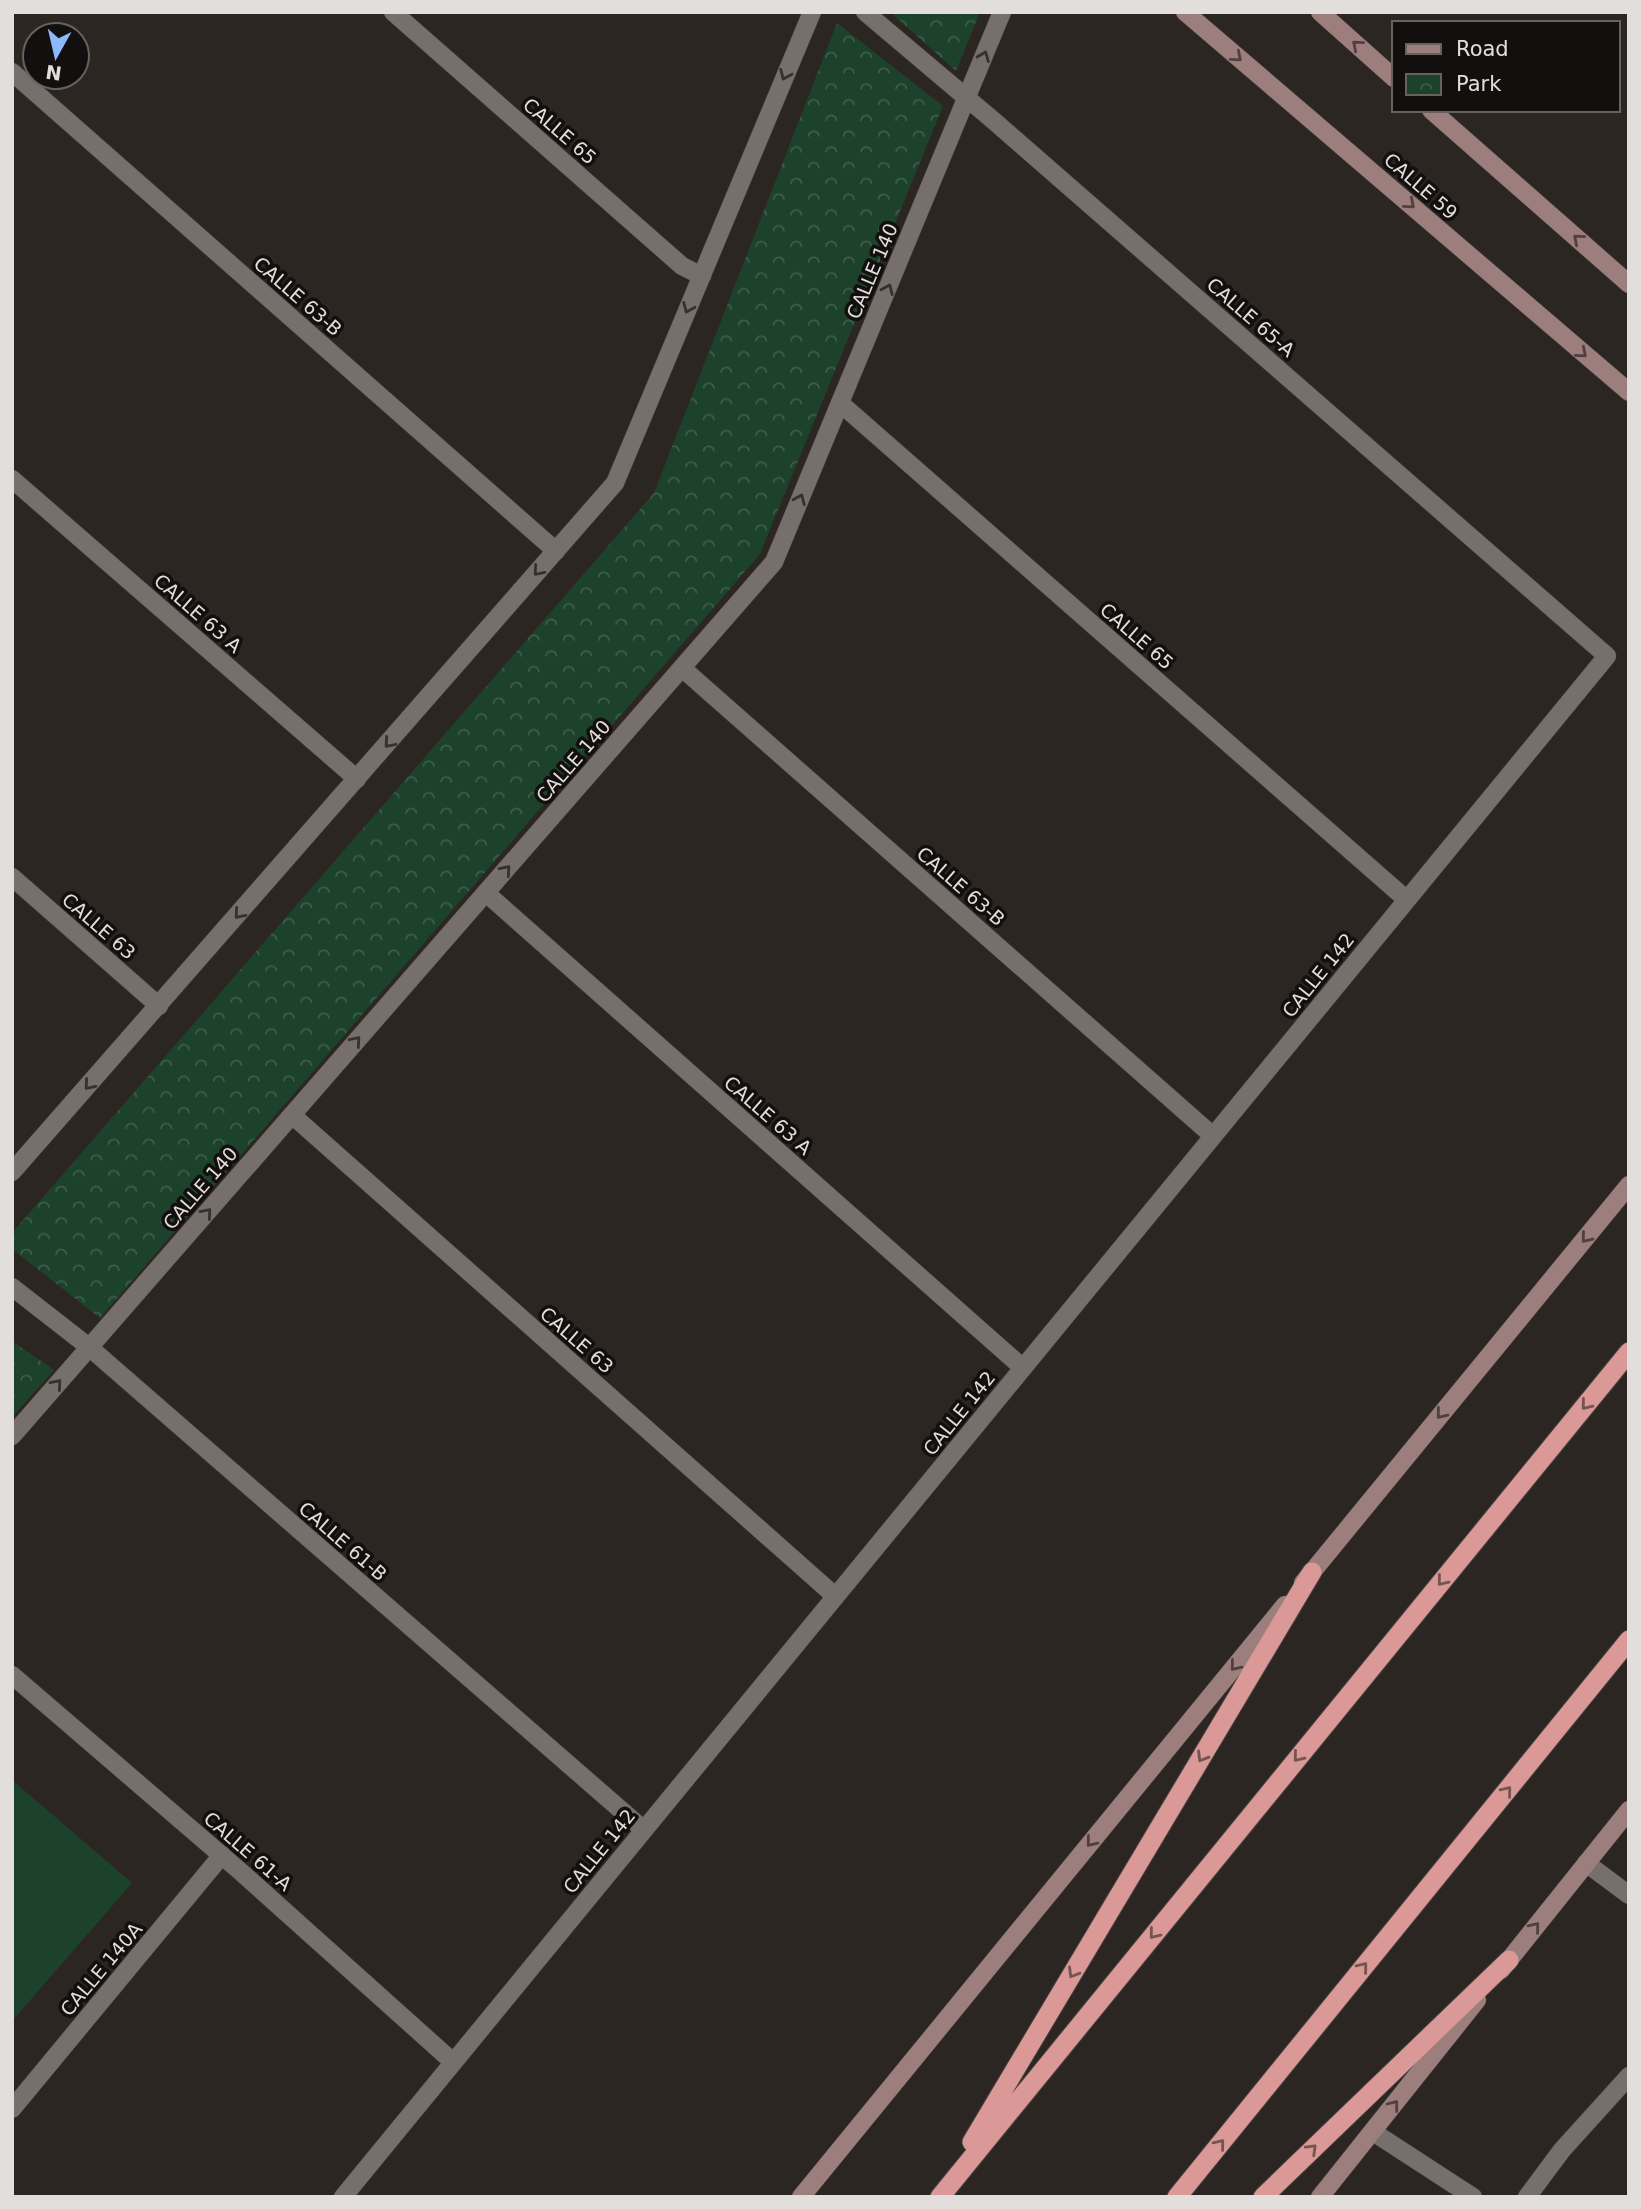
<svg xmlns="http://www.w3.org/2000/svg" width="1641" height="2209" font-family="'DejaVu Sans',sans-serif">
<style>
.green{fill:#1d422b}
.park{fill:url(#park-crowns)}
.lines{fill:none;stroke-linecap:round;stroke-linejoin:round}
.service-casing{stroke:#45413f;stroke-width:19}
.minor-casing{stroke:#45413f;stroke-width:19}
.tertiary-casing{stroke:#45413f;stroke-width:19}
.secondary-casing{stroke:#45413f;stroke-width:19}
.trunk-casing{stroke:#45413f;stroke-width:21}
.service{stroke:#766f6c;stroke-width:18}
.minor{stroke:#766f6c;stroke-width:18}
.tertiary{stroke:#766f6c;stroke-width:18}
.secondary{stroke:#9c7e7c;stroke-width:18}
.trunk{stroke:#da9896;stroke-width:19}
.oneway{stroke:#50413f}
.oneway2{stroke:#35312f}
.oneway3{stroke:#765452}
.labels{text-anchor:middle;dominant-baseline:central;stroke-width:7;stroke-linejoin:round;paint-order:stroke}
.street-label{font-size:19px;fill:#e2dedc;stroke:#120f0e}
</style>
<defs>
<pattern id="park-crowns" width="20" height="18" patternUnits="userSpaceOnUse" patternTransform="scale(1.75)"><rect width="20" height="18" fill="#1d422b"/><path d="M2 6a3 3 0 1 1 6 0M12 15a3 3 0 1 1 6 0" fill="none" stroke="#3e5d49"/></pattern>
</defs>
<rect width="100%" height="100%" fill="#2c2623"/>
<!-- green -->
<path class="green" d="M 12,1780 L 132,1883 L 12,2021 Z"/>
<!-- park -->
<path class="park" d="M 890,12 L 980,12 L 956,71 Z
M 837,23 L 943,106 L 760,554 L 100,1318 L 12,1249 L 12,1233 L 654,493 Z
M 12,1341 L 54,1370 L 12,1417 Z"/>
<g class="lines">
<defs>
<path id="service" d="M 1586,1863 L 1629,1895
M 1373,2132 L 1473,2197
M 1527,2197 L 1562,2150 L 1629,2076"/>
<path id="minor" d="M 393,12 L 682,266 L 702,276
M 12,72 L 556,551
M 840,403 L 1407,900
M 12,479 L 357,779
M 682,668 L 1213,1136
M 12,877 L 159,1006
M 486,893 L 1023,1368
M 292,1115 L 835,1596
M 12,1287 L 89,1347 L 644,1830
M 12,1675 L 241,1872 L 453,2062
M 12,2109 L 222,1855
M 343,2197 L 1607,656 L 994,121 L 865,12"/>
<path id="tertiary" d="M 12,1172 L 615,483 L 812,12
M 12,1436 L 774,562 L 1002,12"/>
<path id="secondary" d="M 1185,12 L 1629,392
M 1320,12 L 1394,78
M 1431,110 L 1629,284
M 1303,1583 L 1629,1185
M 1501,1970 L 1629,1810
M 801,2197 L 1285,1605
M 1320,2197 L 1477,2000"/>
<path id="trunk" d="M 972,2142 L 1312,1572
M 940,2197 L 1629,1352
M 1177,2197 L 1629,1640
M 1263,2197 L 1509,1960"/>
</defs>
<!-- service casing -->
<use href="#service" class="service-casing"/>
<!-- minor casing -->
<use href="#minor" class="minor-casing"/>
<!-- tertiary casing -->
<use href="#tertiary" class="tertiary-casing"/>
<!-- secondary casing -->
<use href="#secondary" class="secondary-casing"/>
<!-- trunk casing -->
<use href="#trunk" class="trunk-casing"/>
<!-- service -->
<use href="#service" class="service"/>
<!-- minor -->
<use href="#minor" class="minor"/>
<!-- tertiary -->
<use href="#tertiary" class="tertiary"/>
<!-- secondary -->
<use href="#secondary" class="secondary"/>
<!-- trunk -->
<use href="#trunk" class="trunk"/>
</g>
<!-- one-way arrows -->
<defs><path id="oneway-chevron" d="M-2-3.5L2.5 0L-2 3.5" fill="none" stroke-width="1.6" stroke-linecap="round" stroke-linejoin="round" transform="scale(1.75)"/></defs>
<g class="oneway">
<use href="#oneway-chevron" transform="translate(1357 45) rotate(-139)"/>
<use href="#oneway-chevron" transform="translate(1237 57) rotate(41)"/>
<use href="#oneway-chevron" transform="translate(1410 204) rotate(41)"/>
<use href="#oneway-chevron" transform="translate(1578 239) rotate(-139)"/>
<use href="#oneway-chevron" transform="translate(1582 353) rotate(41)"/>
<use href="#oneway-chevron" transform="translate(1586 1238) rotate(129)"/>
<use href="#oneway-chevron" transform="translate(1441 1414) rotate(129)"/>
<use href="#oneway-chevron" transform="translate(1235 1666) rotate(129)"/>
<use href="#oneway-chevron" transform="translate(1091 1842) rotate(129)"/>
<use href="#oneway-chevron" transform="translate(1535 1927) rotate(-51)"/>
<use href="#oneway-chevron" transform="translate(1394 2105) rotate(-52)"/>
</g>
<g class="oneway2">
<use href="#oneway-chevron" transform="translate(984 56) rotate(-68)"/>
<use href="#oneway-chevron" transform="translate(785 75) rotate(113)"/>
<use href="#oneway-chevron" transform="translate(888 289) rotate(-67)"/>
<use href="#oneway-chevron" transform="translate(688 308) rotate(113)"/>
<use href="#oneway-chevron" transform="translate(800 499) rotate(-67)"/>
<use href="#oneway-chevron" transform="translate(538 571) rotate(131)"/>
<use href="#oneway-chevron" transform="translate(389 743) rotate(131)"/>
<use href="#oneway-chevron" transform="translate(506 870) rotate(-49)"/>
<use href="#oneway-chevron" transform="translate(239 914) rotate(131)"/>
<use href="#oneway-chevron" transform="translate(356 1041) rotate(-49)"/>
<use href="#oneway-chevron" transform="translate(89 1085) rotate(131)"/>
<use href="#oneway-chevron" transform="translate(207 1213) rotate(-49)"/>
<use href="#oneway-chevron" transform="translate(57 1384) rotate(-49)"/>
</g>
<g class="oneway3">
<use href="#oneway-chevron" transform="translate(1586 1405) rotate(129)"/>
<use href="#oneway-chevron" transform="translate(1442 1581) rotate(129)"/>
<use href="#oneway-chevron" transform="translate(1202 1757) rotate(121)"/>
<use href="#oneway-chevron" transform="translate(1298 1757) rotate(129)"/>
<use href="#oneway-chevron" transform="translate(1507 1791) rotate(-51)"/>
<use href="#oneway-chevron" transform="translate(1154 1934) rotate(129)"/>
<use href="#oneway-chevron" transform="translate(1363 1967) rotate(-51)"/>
<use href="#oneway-chevron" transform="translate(1073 1973) rotate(121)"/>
<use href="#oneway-chevron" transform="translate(1220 2144) rotate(-51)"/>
<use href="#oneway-chevron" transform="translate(1312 2149) rotate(-44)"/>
</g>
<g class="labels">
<!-- street labels -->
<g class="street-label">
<text transform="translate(560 131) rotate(41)">CALLE 65</text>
<text transform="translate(1421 186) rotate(41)">CALLE 59</text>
<text transform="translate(872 271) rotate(-67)">CALLE 140</text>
<text transform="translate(298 296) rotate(41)">CALLE 63-B</text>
<text transform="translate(1251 317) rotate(41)">CALLE 65-A</text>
<text transform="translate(198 613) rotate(41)">CALLE 63 A</text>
<text transform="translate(1137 636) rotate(41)">CALLE 65</text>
<text transform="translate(573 761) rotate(-49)">CALLE 140</text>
<text transform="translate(961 886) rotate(41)">CALLE 63-B</text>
<text transform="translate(99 926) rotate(41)">CALLE 63</text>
<text transform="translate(1318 975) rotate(-51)">CALLE 142</text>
<text transform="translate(768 1115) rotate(41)">CALLE 63 A</text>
<text transform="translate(200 1188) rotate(-49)">CALLE 140</text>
<text transform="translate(577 1340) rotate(41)">CALLE 63</text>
<text transform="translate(959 1413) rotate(-51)">CALLE 142</text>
<text transform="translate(343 1541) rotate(41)">CALLE 61-B</text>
<text transform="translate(248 1851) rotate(41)">CALLE 61-A</text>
<text transform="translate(599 1851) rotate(-51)">CALLE 142</text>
<text transform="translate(101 1969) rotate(-50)">CALLE 140A</text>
</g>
</g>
<!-- border -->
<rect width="1641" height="2209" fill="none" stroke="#e2dedc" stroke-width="28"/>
<!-- legend -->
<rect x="1392" y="21" width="228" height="91" fill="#120f0e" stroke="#656260" stroke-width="2"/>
<rect x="1406" y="44" width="35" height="10" fill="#9c7e7c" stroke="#656260" stroke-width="2"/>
<text x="1456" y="56" font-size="21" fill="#e2dedc">Road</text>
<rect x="1406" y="74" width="35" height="21" fill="url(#park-crowns)" stroke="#656260" stroke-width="2"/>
<text x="1456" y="91" font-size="21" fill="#e2dedc">Park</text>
<!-- north arrow -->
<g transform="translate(56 56) rotate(188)"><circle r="33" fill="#120f0e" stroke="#656260" stroke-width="2"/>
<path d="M0-5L12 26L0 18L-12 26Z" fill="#8bb9fc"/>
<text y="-10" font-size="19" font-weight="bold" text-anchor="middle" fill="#e2dedc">N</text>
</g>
</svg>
